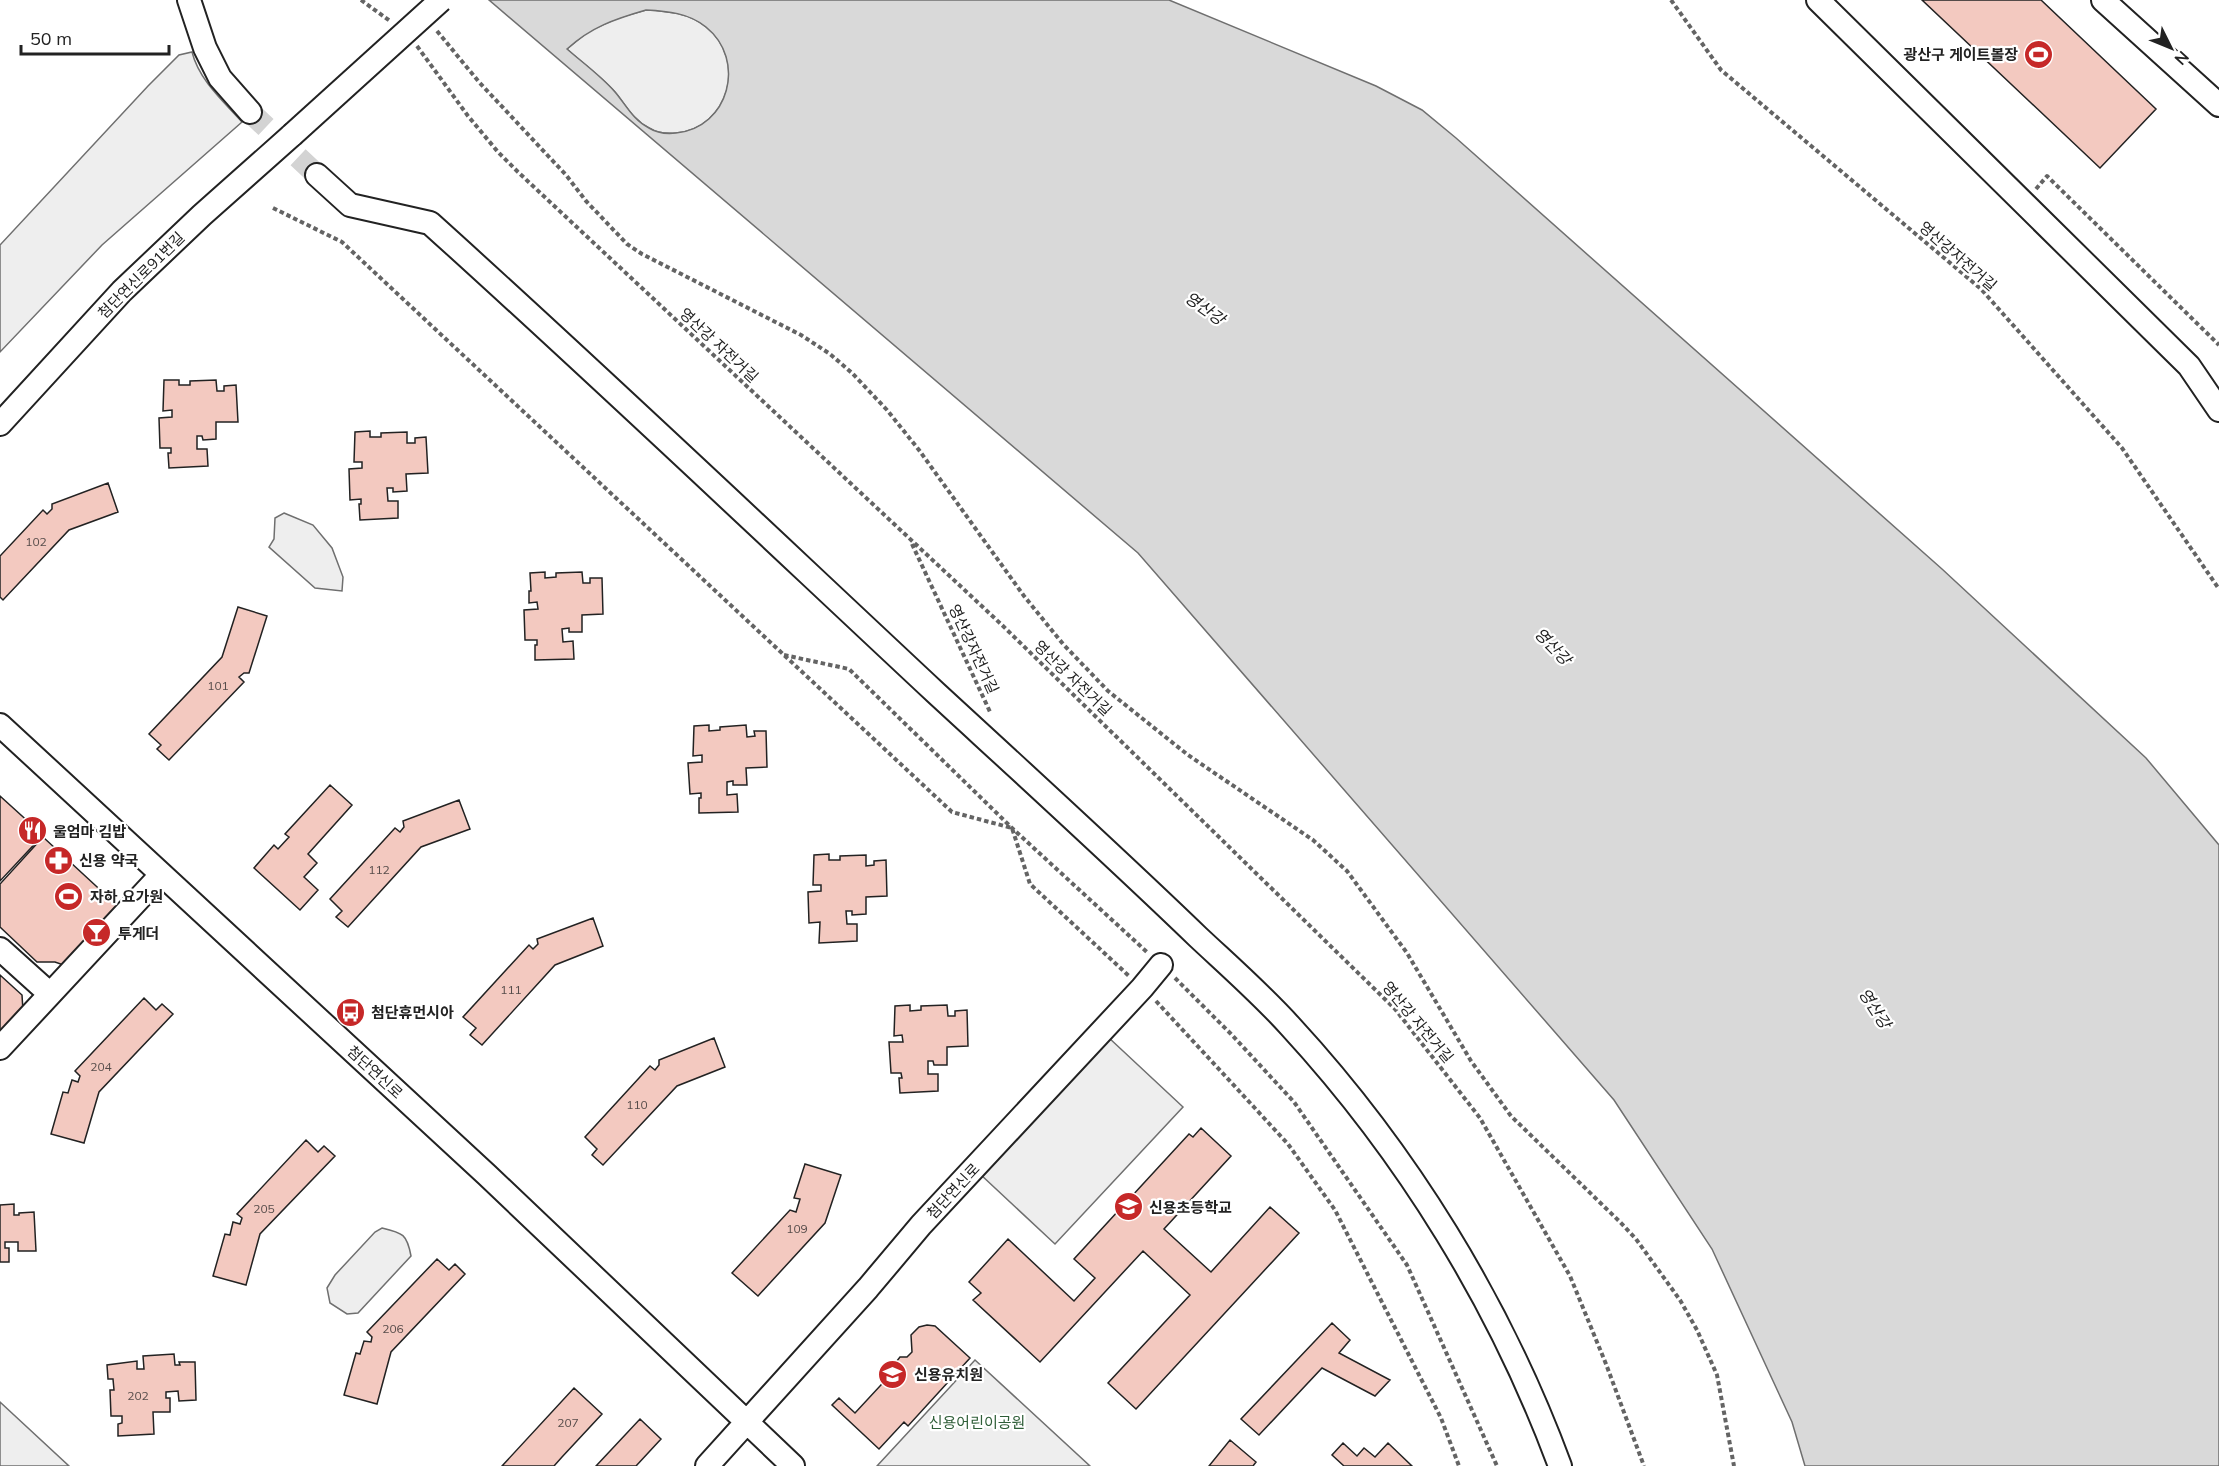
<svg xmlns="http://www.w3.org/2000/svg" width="2219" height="1466" font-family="Mulish,'Noto Sans KR',sans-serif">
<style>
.green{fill:#eee;stroke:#6f6f6f;stroke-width:1.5}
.water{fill:#d9d9d9;stroke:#6f6f6f;stroke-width:1.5;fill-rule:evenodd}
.building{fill:#f3c9c0;stroke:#222;stroke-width:1.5}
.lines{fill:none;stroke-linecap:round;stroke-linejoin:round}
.minor-tunnel{stroke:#d3d3d3;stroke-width:22;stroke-dasharray:22 11;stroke-linecap:butt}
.minor-casing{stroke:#222;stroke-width:26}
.path{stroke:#646464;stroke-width:4;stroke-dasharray:4.5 3;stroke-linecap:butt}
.minor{stroke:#fff;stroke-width:22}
.minor-bridge-casing{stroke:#222;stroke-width:26;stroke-linecap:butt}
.minor-bridge{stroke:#fff;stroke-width:22}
.labels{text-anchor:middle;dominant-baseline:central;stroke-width:4.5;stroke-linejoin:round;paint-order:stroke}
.number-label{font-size:12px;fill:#564c4a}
.poi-label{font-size:15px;font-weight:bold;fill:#222;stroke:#fff;text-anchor:start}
.street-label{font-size:15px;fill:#222;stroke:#fff}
.park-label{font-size:15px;fill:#2f5e38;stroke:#fff}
.water-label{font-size:16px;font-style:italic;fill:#222;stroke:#fff}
</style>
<rect width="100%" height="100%" fill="#fff"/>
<!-- green -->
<path class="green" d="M 646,10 C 667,11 689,13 706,27 C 748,60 729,128 676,133 C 667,134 657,133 649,128 C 633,120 626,105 615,92 C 601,76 582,63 567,49 L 589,31 L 618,18 Z
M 192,52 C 199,80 223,101 242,122 L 102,245 L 0,352 L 0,245 L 148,86 L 179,55 Z
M 284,513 L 313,525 L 332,548 L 343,577 L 342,591 L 315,588 L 269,547 L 274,539 L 275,518 Z
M 1108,1037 L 1183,1107 L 1055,1244 L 980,1174 Z
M 382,1228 C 403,1233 407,1234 411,1256 L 358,1313 L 347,1314 L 330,1303 L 327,1288 L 335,1275 L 375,1232 Z
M 975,1360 L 1090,1466 L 877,1466 Z
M 0,1402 L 69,1466 L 0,1466 Z"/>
<!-- water -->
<path class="water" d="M 489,0 L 1169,0 L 1376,86 L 1422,110 L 1456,138 L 1942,569 L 2146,758 L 2219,845 L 2219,1466 L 1805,1466 L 1792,1422 L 1712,1249 L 1614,1100 L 1138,553 ZM 646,10 C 667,11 689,13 706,27 C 747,60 729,128 676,133 C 667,134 657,133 649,128 C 633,120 626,105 615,92 C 601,76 583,63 567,49 C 591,27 615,19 646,10 Z"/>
<!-- building -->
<path class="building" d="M 1922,0 L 2041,0 L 2156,109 L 2100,168 Z
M 164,380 L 179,380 L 179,385 L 190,385 L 190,381 L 216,380 L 217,391 L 224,391 L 224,386 L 236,385 L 238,422 L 216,422 L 216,439 L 203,440 L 202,436 L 197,436 L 197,449 L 207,449 L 208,466 L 169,468 L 168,453 L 171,453 L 171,448 L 160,448 L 159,418 L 172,417 L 172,410 L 163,411 Z
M 370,431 L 370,437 L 381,437 L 381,433 L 407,432 L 407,443 L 415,443 L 415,438 L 426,437 L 428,473 L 406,474 L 407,491 L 393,492 L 393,488 L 387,488 L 388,501 L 398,501 L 398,518 L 360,520 L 359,504 L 361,504 L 361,499 L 350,500 L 349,469 L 362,468 L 362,462 L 354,462 L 355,432 Z
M 108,483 L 118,512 L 69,530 L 3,600 L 0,597 L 0,556 L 43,510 L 47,514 L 52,509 L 52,504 Z
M 545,572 L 545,578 L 556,577 L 556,573 L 582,572 L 583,583 L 590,583 L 590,578 L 602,578 L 603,614 L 582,615 L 582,632 L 569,632 L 569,628 L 562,629 L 563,642 L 573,641 L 574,659 L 535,660 L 535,645 L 537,645 L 537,640 L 525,640 L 524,610 L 538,609 L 537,602 L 529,603 L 529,591 L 531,591 L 530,573 Z
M 238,607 L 267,616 L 249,673 L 244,673 L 239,677 L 244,682 L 169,760 L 157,749 L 161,745 L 149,734 L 222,657 Z
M 709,725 L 709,731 L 720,730 L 720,727 L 746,725 L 747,737 L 755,736 L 754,731 L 766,731 L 767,767 L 746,768 L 747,785 L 733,785 L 733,781 L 727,782 L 727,795 L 737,794 L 738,812 L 699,813 L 699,798 L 701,798 L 701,793 L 690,794 L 688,763 L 702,762 L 702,755 L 693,756 L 694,726 Z
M 330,785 L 352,805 L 308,854 L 317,863 L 304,877 L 318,890 L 300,910 L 254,868 L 274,845 L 278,849 L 289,837 L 285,834 Z
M 0,796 L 43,835 L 0,881 Z
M 459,800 L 470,829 L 421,847 L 348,927 L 336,917 L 342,911 L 330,899 L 395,828 L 400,832 L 404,827 L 403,821 Z
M 43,837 L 122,910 L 69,967 L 55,962 L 37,962 L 0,927 L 0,884 Z
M 829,854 L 829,860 L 840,860 L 840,856 L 866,855 L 866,866 L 874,865 L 874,861 L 886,860 L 887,896 L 866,897 L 866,914 L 852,915 L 852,911 L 846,911 L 847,924 L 857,924 L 857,941 L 819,943 L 820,922 L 809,923 L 808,892 L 821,891 L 821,885 L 813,885 L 814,855 Z
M 593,918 L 603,946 L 555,965 L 482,1045 L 470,1035 L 476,1028 L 463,1017 L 529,945 L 533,949 L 538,944 L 537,939 Z
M 0,975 L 22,995 L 23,1011 L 0,1036 Z
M 144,998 L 156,1010 L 162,1004 L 173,1014 L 99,1092 L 84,1143 L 51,1134 L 63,1092 L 68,1093 L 72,1080 L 78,1082 L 80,1076 L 75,1071 Z
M 910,1005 L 910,1011 L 921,1010 L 921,1006 L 947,1005 L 948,1016 L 955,1016 L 955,1011 L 967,1010 L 968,1046 L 947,1047 L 947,1065 L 934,1065 L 933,1061 L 928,1061 L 928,1074 L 938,1074 L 938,1091 L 900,1093 L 899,1078 L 902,1078 L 901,1073 L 891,1073 L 889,1042 L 903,1042 L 902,1035 L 894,1036 L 895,1006 Z
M 714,1038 L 725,1067 L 677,1086 L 603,1165 L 592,1155 L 597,1149 L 585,1137 L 650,1066 L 655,1070 L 659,1065 L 659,1060 Z
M 1201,1128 L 1231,1156 L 1164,1229 L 1211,1272 L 1270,1207 L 1299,1233 L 1136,1409 L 1108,1383 L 1190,1295 L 1143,1251 L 1040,1362 L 973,1300 L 981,1293 L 969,1282 L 1008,1239 L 1074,1301 L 1095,1278 L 1074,1259 L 1189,1134 L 1193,1137 Z
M 306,1140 L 318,1152 L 324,1146 L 335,1156 L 260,1234 L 246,1285 L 213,1276 L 225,1234 L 230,1235 L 233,1222 L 240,1224 L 242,1218 L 237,1214 Z
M 805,1164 L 841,1175 L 825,1223 L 758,1296 L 732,1273 L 790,1210 L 796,1212 L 800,1199 L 794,1198 Z
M 14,1204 L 14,1215 L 19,1215 L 19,1213 L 34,1212 L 36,1251 L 18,1251 L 18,1242 L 5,1242 L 5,1248 L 9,1248 L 9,1262 L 0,1262 L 0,1205 Z
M 437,1259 L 449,1270 L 455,1264 L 465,1274 L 391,1352 L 377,1404 L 344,1395 L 356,1353 L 360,1354 L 364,1341 L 371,1342 L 372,1337 L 367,1332 Z
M 1332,1323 L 1350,1340 L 1339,1353 L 1390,1380 L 1375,1396 L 1322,1368 L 1259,1435 L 1241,1419 Z
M 927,1325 L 935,1326 L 970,1358 L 908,1426 L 904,1422 L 879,1449 L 832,1405 L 839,1398 L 855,1413 L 893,1372 L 893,1366 L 900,1357 L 907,1357 L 912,1352 L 911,1335 L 919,1327 Z
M 174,1354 L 175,1365 L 180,1365 L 179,1362 L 195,1362 L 196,1400 L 179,1401 L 178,1391 L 166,1392 L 166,1398 L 170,1398 L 170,1412 L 153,1412 L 154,1434 L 118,1436 L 118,1424 L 122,1423 L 122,1416 L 111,1416 L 110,1390 L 114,1390 L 113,1379 L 108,1379 L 107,1365 L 137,1361 L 137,1369 L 144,1369 L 143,1356 Z
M 574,1388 L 602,1414 L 562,1457 L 554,1466 L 502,1466 Z
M 640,1419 L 661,1439 L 636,1466 L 596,1466 Z
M 1230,1440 L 1256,1462 L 1253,1466 L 1209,1466 Z
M 1343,1443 L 1357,1456 L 1364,1448 L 1375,1457 L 1388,1443 L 1412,1466 L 1344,1466 L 1332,1455 Z"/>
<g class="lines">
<!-- minor-tunnel -->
<path class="minor-tunnel" d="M 250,112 L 317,175"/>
<defs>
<path id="minor" d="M 189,0 L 205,48 L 220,78 L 250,112
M 1818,0 L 2189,366 L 2219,410
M 2103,0 L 2219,105
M 317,175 L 350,205 L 430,223 C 601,377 768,536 936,693 C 1024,774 1112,854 1198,937 C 1229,966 1261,994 1290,1026 C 1407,1153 1500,1304 1560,1466
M 0,424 L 122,291 L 202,215 L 292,135
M 0,725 L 487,1175 L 793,1466
M 0,949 L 50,994
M 0,1048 L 161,875
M 707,1466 L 868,1288 L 921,1225 L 1142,988 L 1161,965"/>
</defs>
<!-- minor casing -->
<use href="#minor" class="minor-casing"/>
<!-- path -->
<path class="path" d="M 361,0 L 390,21
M 1671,0 L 1721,70 L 1981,289 L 2122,448 L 2219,589
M 437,31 L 479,82 L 566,175 L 586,201 L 627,244 L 642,254 L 801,335 L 830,354 L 852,373 L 887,410 L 919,450 L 1024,596 L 1063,644 L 1108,691 L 1188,755 L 1313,840 L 1347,871 L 1407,953 L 1471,1061 L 1511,1116 L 1620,1222 L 1636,1239 L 1680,1300 L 1697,1330 L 1717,1375 L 1734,1466
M 417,46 L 468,116 L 498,152 L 518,172 L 1002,625 L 1395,1009 L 1480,1118 L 1570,1276 L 1606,1364 L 1644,1466
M 2036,189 L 2047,176 L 2219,345
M 273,208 L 342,242 L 952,812 L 1012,828 L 1030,884 L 1129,976
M 912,544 L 991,714
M 784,655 L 849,669 L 1012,828 L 1148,953
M 1175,978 L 1231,1034 L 1294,1102 L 1407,1265 L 1497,1466
M 1156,1001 L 1288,1144 L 1335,1210 L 1441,1418 L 1459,1466"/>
<!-- minor -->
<use href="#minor" class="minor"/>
<defs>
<path id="minor-bridge" d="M 292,135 L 441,0"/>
</defs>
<!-- minor-bridge casing -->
<use href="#minor-bridge" class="minor-bridge-casing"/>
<!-- minor-bridge -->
<use href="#minor-bridge" class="minor-bridge"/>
</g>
<!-- icons -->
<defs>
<symbol id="stadium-disc" viewBox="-11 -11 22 22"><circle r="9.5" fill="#c62828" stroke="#fff"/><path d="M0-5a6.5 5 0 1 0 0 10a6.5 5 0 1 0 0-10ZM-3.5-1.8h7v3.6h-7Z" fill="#fff"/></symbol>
<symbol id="restaurant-disc" viewBox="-11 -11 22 22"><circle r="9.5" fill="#c62828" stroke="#fff"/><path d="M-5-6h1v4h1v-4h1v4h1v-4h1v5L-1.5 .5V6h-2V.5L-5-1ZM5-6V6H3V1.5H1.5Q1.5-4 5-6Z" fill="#fff"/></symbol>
<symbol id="pharmacy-disc" viewBox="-11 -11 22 22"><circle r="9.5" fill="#c62828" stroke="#fff"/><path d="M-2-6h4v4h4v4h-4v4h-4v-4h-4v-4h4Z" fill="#fff"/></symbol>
<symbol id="bar-disc" viewBox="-11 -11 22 22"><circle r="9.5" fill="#c62828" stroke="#fff"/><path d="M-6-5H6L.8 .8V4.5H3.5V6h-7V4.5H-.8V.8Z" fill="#fff"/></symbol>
<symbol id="bus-disc" viewBox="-11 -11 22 22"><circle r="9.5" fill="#c62828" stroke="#fff"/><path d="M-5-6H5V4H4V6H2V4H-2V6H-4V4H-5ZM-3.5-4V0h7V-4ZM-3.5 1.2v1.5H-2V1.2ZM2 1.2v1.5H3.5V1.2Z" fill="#fff"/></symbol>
<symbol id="school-disc" viewBox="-11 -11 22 22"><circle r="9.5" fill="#c62828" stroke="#fff"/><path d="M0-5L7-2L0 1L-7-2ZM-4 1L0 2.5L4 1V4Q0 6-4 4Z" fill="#fff"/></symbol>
</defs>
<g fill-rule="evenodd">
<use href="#stadium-disc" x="2022" y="38" width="33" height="33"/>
<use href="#restaurant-disc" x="16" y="814" width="33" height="33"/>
<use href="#pharmacy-disc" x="42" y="844" width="33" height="33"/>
<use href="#stadium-disc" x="52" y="880" width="33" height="33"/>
<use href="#bar-disc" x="80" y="916" width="33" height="33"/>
<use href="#bus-disc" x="334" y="996" width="33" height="33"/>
<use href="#school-disc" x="1112" y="1190" width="33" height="33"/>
<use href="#school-disc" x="876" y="1358" width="33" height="33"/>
</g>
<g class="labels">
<!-- number labels -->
<g class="number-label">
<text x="36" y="541">102</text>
<text x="218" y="685">101</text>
<text x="379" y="869">112</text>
<text x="511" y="989">111</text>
<text x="101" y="1066">204</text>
<text x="637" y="1104">110</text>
<text x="264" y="1208">205</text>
<text x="797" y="1228">109</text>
<text x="393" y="1328">206</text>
<text x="138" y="1395">202</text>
<text x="568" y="1422">207</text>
</g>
<!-- poi labels -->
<g class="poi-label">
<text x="2018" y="54" text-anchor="end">광산구 게이트볼장</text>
<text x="53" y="831">울엄마 김밥</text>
<text x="79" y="860">신용 약국</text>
<text x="90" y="896">자하 요가원</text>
<text x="118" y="933">투게더</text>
<text x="371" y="1012">첨단휴먼시아</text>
<text x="1149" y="1207">신용초등학교</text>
<text x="914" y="1374">신용유치원</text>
</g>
<!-- street labels -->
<g class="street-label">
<text transform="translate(1958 256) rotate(41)">영산강자전거길</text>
<text transform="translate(141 275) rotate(-45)">첨단연신로91번길</text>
<text transform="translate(719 345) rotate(43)">영산강 자전거길</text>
<text transform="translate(974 649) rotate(65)">영산강자전거길</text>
<text transform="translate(1073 678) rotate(44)">영산강 자전거길</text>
<text transform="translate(1418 1022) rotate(50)">영산강 자전거길</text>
<text transform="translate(375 1072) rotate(43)">첨단연신로</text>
<text transform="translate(953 1191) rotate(-47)">첨단연신로</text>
</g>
<!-- park labels -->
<g class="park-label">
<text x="977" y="1422">신용어린이공원</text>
</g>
<!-- water labels -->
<g class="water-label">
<text transform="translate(1205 308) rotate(36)">영산강</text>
<text transform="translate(1553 646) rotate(46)">영산강</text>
<text transform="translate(1875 1008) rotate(57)">영산강</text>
</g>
</g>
<!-- north arrow -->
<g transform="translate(2171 48) rotate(133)" stroke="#ffffff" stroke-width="4.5" paint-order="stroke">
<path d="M0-4.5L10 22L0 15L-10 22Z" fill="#222222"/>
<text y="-9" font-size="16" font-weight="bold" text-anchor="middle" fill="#222222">N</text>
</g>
<!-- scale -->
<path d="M21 45v9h148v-9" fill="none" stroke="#222222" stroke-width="3"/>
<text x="30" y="45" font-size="18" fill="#222222" stroke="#ffffff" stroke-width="4.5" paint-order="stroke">50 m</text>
</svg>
